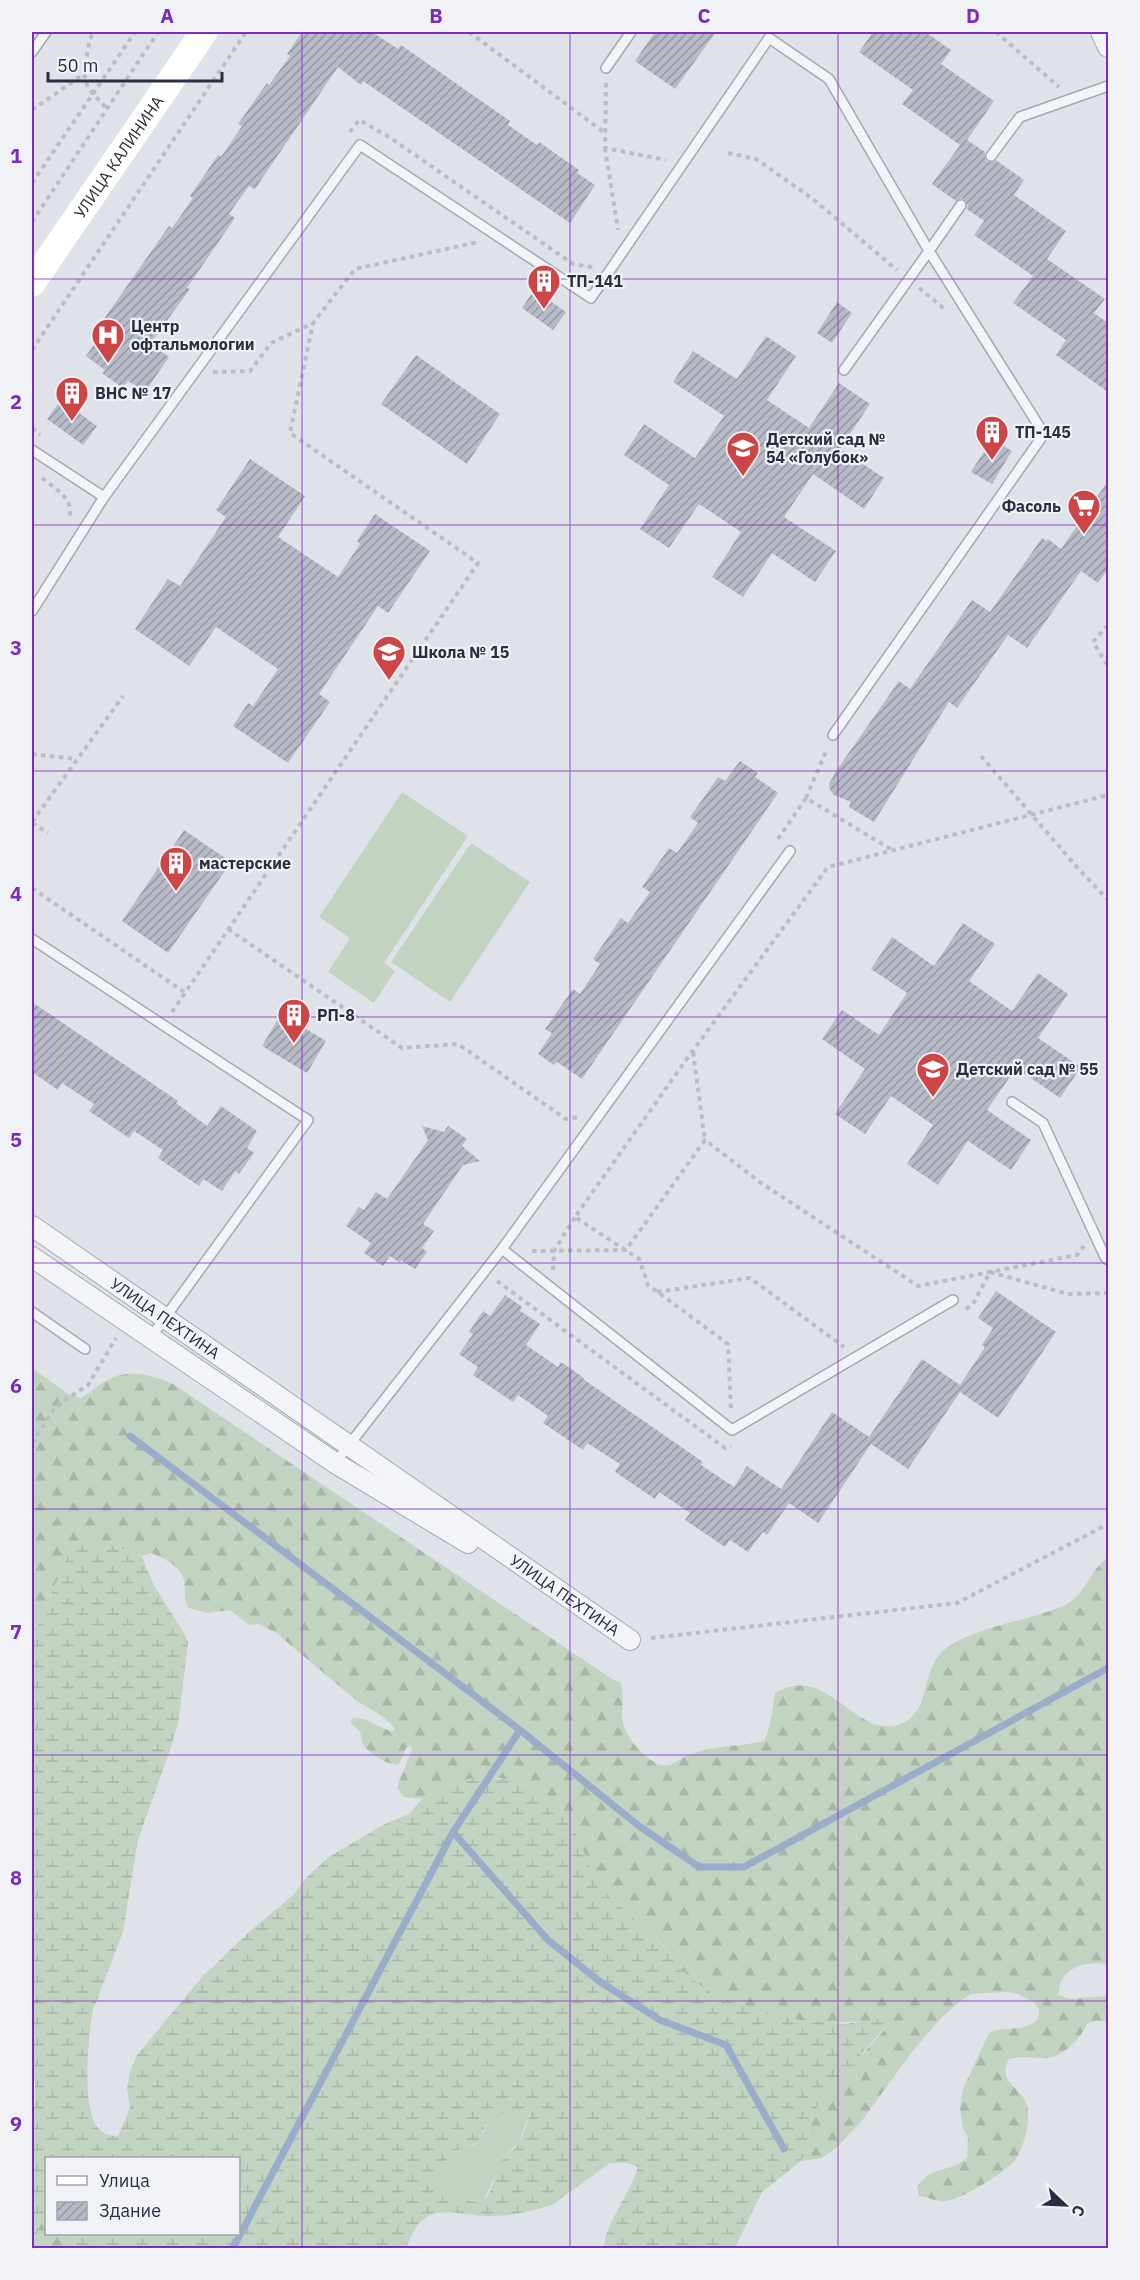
<svg xmlns="http://www.w3.org/2000/svg" width="1140" height="2280" font-family="'IBM Plex Sans',sans-serif">
<style>
.grass{fill:#c3d3c1}
.forest{fill:url(#forest-firs)}
.wetland{fill:url(#wetland-marsh);fill-rule:evenodd}
.lines{fill:none;stroke-linecap:round;stroke-linejoin:round}
.stream{stroke:#9bacc9;stroke-width:7}
.building{fill:url(#building-hatch)}
.lane-casing{stroke:#a5a8b3;stroke-width:12}
.street-casing{stroke:#a5a8b3;stroke-width:22}
.path{stroke:#babdc4;stroke-width:4;stroke-dasharray:4.5 4.5;stroke-linecap:butt}
.lane{stroke:#f3f4f7;stroke-width:9}
.street{stroke:#f3f4f7;stroke-width:20}
.secondary{stroke:#fff;stroke-width:27}
.grid{fill:none;stroke:#7b2cbf;stroke-width:1.5;stroke-opacity:0.55}
.labels{text-anchor:middle;dominant-baseline:central;stroke-width:4.5;stroke-linejoin:round;paint-order:stroke}
.street-label{font-size:16px;fill:#292e40;stroke:#f0f2f6}
.poi-label{font-size:16px;font-weight:bold;fill:#292e40;stroke:#f0f2f6;text-anchor:start}
.neatline{fill:none;stroke:#7b2cbf;stroke-width:2}
.grid-label{font-size:20px;text-anchor:middle;font-weight:bold;fill:#7b2cbf}
</style>
<defs>
<pattern id="forest-firs" width="22" height="20" patternUnits="userSpaceOnUse" patternTransform="scale(1.5)"><rect width="22" height="20" fill="#c3d3c1"/><path d="M5 1l3.5 6h-7zM16 11l3.5 6h-7z" fill="#a8b5a7"/></pattern>
<pattern id="wetland-marsh" width="20" height="14" patternUnits="userSpaceOnUse" patternTransform="scale(1.5)"><rect width="20" height="14" fill="#c3d3c1"/><path d="M1 5h8M5 5V1M11 12h8M15 12V8" fill="none" stroke="#a8b5a7"/></pattern>
<pattern id="building-hatch" width="6" height="6" patternUnits="userSpaceOnUse" patternTransform="scale(1.5)"><rect width="6" height="6" fill="#b7bbc6"/><path d="M-1 1l2-2M0 6l6-6M5 7l2-2" fill="none" stroke="#9598a2"/></pattern>
</defs>
<rect width="100%" height="100%" fill="#e0e2e9"/>
<!-- grass -->
<path class="grass" d="M 402,792 L 468,836 L 384,963 L 395,971 L 374,1003 L 328,972 L 350,938 L 319,917 Z
M 471,843 L 530,882 L 450,1002 L 391,962 Z
M 526,2111 L 530,2112 L 519,2143 L 506,2155 L 483,2201 C 470,2205 444,2193 435,2184 L 435,2174 C 441,2166 449,2154 457,2149 C 465,2145 473,2148 479,2141 C 486,2133 486,2119 497,2113 C 505,2109 517,2112 526,2111 Z"/>
<!-- forest -->
<path class="forest" d="M 32,1368 L 68,1394 L 80,1398 C 90,1394 95,1387 104,1382 C 125,1368 151,1374 173,1384 L 612,1679 L 621,1683 C 626,1698 618,1714 625,1729 C 631,1743 652,1769 670,1765 C 676,1763 681,1758 686,1756 C 691,1754 698,1752 704,1750 C 724,1745 744,1746 764,1741 C 771,1728 772,1709 775,1693 C 828,1662 854,1738 898,1725 C 931,1715 921,1674 940,1654 C 966,1627 1033,1621 1067,1604 C 1086,1593 1090,1570 1108,1557 L 1108,1964 C 1086,1961 1058,1967 1059,1995 L 1069,1999 L 1108,1996 L 1108,2021 L 1094,2021 L 1087,2024 C 1080,2039 1065,2055 1048,2058 C 1035,2059 1024,2055 1009,2059 C 996,2084 1022,2086 1027,2106 C 1031,2120 1024,2147 1016,2159 C 1007,2171 961,2200 946,2201 C 937,2202 928,2197 919,2196 L 917,2187 C 933,2163 952,2174 967,2157 L 968,2137 L 963,2129 L 960,2108 L 963,2089 L 989,2033 C 1009,2024 1022,2034 1038,2019 L 1039,2010 L 1034,2002 L 1017,1994 L 1008,1992 L 971,1994 L 963,1999 L 942,2017 L 912,2052 L 861,2122 L 836,2148 L 822,2158 L 801,2161 C 811,2142 808,2117 821,2099 C 840,2071 870,2051 889,2023 C 862,2019 835,2025 807,2021 C 766,2016 720,2005 689,1977 C 676,1964 666,1948 653,1935 C 634,1918 613,1902 594,1884 L 593,1873 L 577,1838 L 547,1799 L 518,1783 L 501,1778 L 472,1778 L 446,1786 L 422,1799 L 404,1797 L 398,1789 L 398,1784 L 412,1750 L 410,1746 L 406,1748 L 399,1764 C 389,1767 366,1752 362,1742 C 361,1740 361,1734 360,1732 L 350,1722 L 353,1718 L 364,1719 L 392,1732 L 395,1728 L 382,1716 L 357,1701 L 275,1632 L 258,1624 L 249,1625 L 230,1610 L 207,1613 L 189,1608 C 182,1599 186,1590 184,1580 C 181,1566 164,1559 152,1553 L 142,1556 L 124,1549 L 88,1541 L 79,1540 L 72,1545 L 32,1640 Z
M 46,2213 L 46,2234 L 75,2234 L 74,2248 L 32,2248 L 37,2230 Z"/>
<!-- wetland -->
<path class="wetland" d="M 79,1540 C 101,1541 122,1548 142,1556 L 153,1584 L 184,1633 L 188,1642 L 187,1651 L 179,1719 L 170,1750 L 138,1840 L 123,1932 L 93,2010 L 91,2021 C 88,2045 81,2114 101,2131 C 106,2135 112,2136 118,2136 L 130,2108 L 127,2089 L 130,2072 L 137,2055 L 202,1977 L 249,1932 L 291,1897 L 309,1875 L 329,1857 L 383,1825 L 409,1814 L 422,1799 L 446,1786 L 472,1778 L 509,1779 L 539,1793 L 556,1804 L 574,1828 L 593,1873 L 595,1884 L 652,1934 L 689,1977 L 713,1994 L 758,2012 L 800,2020 L 845,2024 L 880,2019 L 889,2023 L 820,2100 L 809,2131 L 806,2151 L 801,2161 L 762,2192 L 735,2248 L 604,2248 C 605,2223 631,2193 638,2167 C 629,2162 620,2163 610,2163 L 552,2205 C 532,2211 512,2216 491,2216 C 475,2217 445,2208 430,2215 C 416,2222 412,2235 406,2248 L 74,2248 L 75,2234 L 238,2234 L 238,2158 L 46,2158 L 46,2213 L 32,2244 L 32,2126 L 35,2102 L 35,2083 L 32,2073 L 32,1640 L 72,1545 ZM 526,2111 L 530,2113 C 527,2123 524,2134 519,2143 C 514,2151 504,2155 500,2164 C 494,2175 493,2194 482,2201 C 475,2206 441,2190 435,2184 L 435,2174 L 454,2151 L 477,2143 C 482,2138 483,2132 486,2125 C 496,2109 509,2113 526,2111 Z"/>
<g class="lines">
<!-- stream -->
<path class="stream" d="M 130,1436 L 520,1730 L 639,1826 L 699,1867 L 744,1867 L 1108,1668
M 520,1730 L 453,1832 L 548,1940 L 599,1981 L 660,2020 L 726,2045 L 784,2149
M 233,2248 L 453,1832"/>
</g>
<!-- building -->
<path class="building" d="M 302,32 L 372,32 L 398,49 L 401,45 L 510,121 L 508,125 L 537,145 L 539,142 L 579,170 L 577,173 L 595,185 L 570,223 L 363,81 L 361,85 L 338,67 L 255,189 L 249,186 L 229,214 L 235,218 L 187,288 L 190,289 L 150,344 L 169,357 L 145,392 L 128,381 L 123,388 L 102,373 L 105,370 L 86,356 L 97,340 L 92,336 L 169,226 L 172,228 L 193,198 L 190,196 L 218,155 L 221,157 L 242,126 L 238,124 L 267,83 L 269,85 L 290,56 L 287,54 Z
M 655,32 L 716,32 L 675,89 L 635,61 Z
M 873,32 L 925,32 L 951,50 L 941,64 L 994,101 L 967,140 L 985,152 L 985,158 L 987,162 L 993,162 L 996,160 L 1024,180 L 1014,195 L 1066,231 L 1047,259 L 1105,299 L 1094,313 L 1108,323 L 1108,392 L 1056,355 L 1066,340 L 1013,303 L 1033,276 L 974,235 L 984,221 L 967,209 L 968,205 L 965,200 L 961,198 L 956,201 L 932,184 L 960,145 L 902,104 L 913,90 L 859,52 Z
M 534,290 L 566,312 L 553,330 L 522,308 Z
M 837,302 L 852,313 L 832,343 L 817,333 Z
M 766,336 L 796,356 L 767,400 L 809,428 L 839,383 L 870,404 L 840,449 L 884,478 L 864,509 L 813,474 L 784,517 L 836,551 L 815,582 L 772,553 L 743,597 L 712,577 L 741,532 L 699,504 L 669,548 L 640,529 L 669,485 L 624,455 L 644,424 L 695,458 L 724,416 L 673,382 L 693,351 L 737,379 Z
M 416,355 L 500,414 L 467,464 L 381,404 Z
M 61,400 L 97,426 L 83,445 L 47,419 Z
M 992,439 L 1012,451 L 992,484 L 971,472 Z
M 250,459 L 305,496 L 278,537 L 338,577 L 360,544 L 357,541 L 375,514 L 430,551 L 388,613 L 378,606 L 319,694 L 330,702 L 288,763 L 233,726 L 248,703 L 253,706 L 278,669 L 216,627 L 189,666 L 135,629 L 168,579 L 180,586 L 226,517 L 216,510 Z
M 1108,481 L 1108,569 L 1098,583 L 1081,571 L 1027,648 L 1008,635 L 957,708 L 949,702 L 874,822 L 849,807 L 851,802 L 834,795 L 830,790 L 829,784 L 836,771 L 899,681 L 910,689 L 972,600 L 990,612 L 1042,538 L 1046,541 L 1048,539 L 1061,549 Z
M 740,761 L 758,773 L 755,777 L 778,793 L 582,1079 L 557,1062 L 554,1065 L 538,1054 L 552,1033 L 545,1029 L 573,989 L 580,994 L 600,964 L 593,959 L 621,918 L 628,923 L 650,892 L 642,887 L 669,848 L 677,853 L 698,823 L 690,817 L 718,777 L 725,781 Z
M 184,830 L 231,862 L 168,953 L 122,921 Z
M 963,923 L 995,944 L 969,981 L 1012,1011 L 1038,973 L 1068,994 L 1038,1038 L 1081,1067 L 1060,1098 L 1016,1068 L 987,1110 L 1031,1140 L 1011,1170 L 968,1141 L 938,1185 L 907,1164 L 933,1125 L 891,1096 L 865,1134 L 835,1114 L 865,1069 L 822,1039 L 842,1010 L 879,1035 L 907,993 L 871,969 L 892,937 L 934,966 Z
M 32,1002 L 178,1101 L 176,1103 L 207,1126 L 221,1106 L 257,1131 L 247,1148 L 254,1153 L 239,1174 L 235,1171 L 222,1191 L 203,1179 L 199,1186 L 158,1158 L 163,1150 L 134,1131 L 129,1138 L 89,1111 L 94,1104 L 62,1083 L 58,1090 L 32,1072 Z
M 281,1014 L 326,1041 L 307,1073 L 262,1046 Z
M 422,1126 L 444,1132 L 448,1126 L 467,1139 L 462,1146 L 480,1161 L 463,1165 L 423,1224 L 434,1231 L 422,1248 L 427,1252 L 415,1269 L 401,1260 L 400,1263 L 390,1256 L 383,1266 L 364,1253 L 371,1243 L 346,1226 L 359,1207 L 364,1210 L 376,1192 L 387,1199 L 428,1140 Z
M 996,1291 L 1056,1332 L 998,1418 L 960,1392 L 908,1469 L 871,1444 L 818,1523 L 789,1503 L 767,1535 L 763,1532 L 748,1552 L 730,1540 L 725,1547 L 685,1520 L 690,1513 L 659,1492 L 655,1499 L 615,1472 L 620,1464 L 587,1443 L 583,1450 L 543,1423 L 548,1416 L 518,1395 L 513,1402 L 473,1375 L 478,1367 L 459,1354 L 473,1334 L 469,1332 L 483,1311 L 490,1316 L 505,1295 L 522,1307 L 520,1311 L 540,1324 L 526,1345 L 558,1367 L 561,1362 L 584,1378 L 583,1379 L 703,1462 L 701,1465 L 734,1487 L 747,1466 L 781,1489 L 832,1412 L 869,1437 L 922,1359 L 960,1385 L 985,1347 L 982,1345 L 993,1328 L 978,1318 Z"/>
<g class="lines">
<defs>
<path id="lane" d="M 32,52 L 46,32
M 606,68 L 631,32
M 991,156 L 1020,117 L 1108,86
M 32,450 L 104,497
M 32,611 L 104,497 L 360,145 L 591,298 L 769,38 L 829,79 L 929,251 L 844,370
M 833,735 L 1044,434 L 929,251 L 961,205
M 32,939 L 308,1120 L 151,1337
M 1012,1102 L 1043,1123 L 1105,1257 L 1108,1260
M 502,1249 L 732,1430 L 953,1300
M 32,1312 L 85,1349
M 335,1463 L 502,1249 L 790,851"/>
<g id="street">
<path d="M 1101,32 L 1108,47"/>
<path id="s1" d="M 32,1226 L 630,1640"/>
<path d="M 32,1257 L 335,1463 L 468,1543"/>
</g>
</defs>
<!-- lane casing -->
<use href="#lane" class="lane-casing"/>
<!-- street casing -->
<use href="#street" class="street-casing"/>
<!-- path -->
<path class="path" d="M 469,32 L 605,133
M 996,32 L 1059,87
M 84,74 L 88,88 L 107,109
M 606,83 L 605,148 L 666,160
M 32,110 L 84,74 L 89,43 L 93,32
M 350,132 L 359,120 L 389,137 L 573,264 L 590,267 L 593,264
M 605,148 L 618,230
M 728,153 L 756,159 L 813,199 L 897,270
M 32,183 L 135,32
M 32,222 L 158,32
M 919,288 L 946,310
M 32,350 L 246,32
M 213,372 L 250,371 L 271,343 L 313,323 L 355,269 L 478,242
M 32,428 L 40,435
M 42,478 C 57,490 75,499 69,520
M 1108,625 L 1093,642 L 1108,666
M 32,754 L 76,759
M 981,756 L 1076,866 L 1108,900
M 806,798 L 827,749
M 32,822 L 123,696
M 32,823 L 48,833
M 778,839 L 806,798 L 892,850
M 32,888 L 184,992
M 228,929 L 402,1048 L 458,1044 L 566,1119 L 579,1117
M 172,1012 L 478,563 L 290,433 L 313,323
M 693,1052 L 705,1140
M 532,1251 L 626,1250 L 705,1140 L 761,1183 L 918,1286 L 1077,1255 L 1084,1246
M 553,1270 L 554,1251 L 575,1217
M 497,1281 L 725,1448 L 731,1446
M 657,1292 L 750,1278 L 844,1347
M 966,1309 L 973,1304 L 990,1272 L 1068,1294 L 1108,1293
M 731,1408 L 728,1344 L 648,1285 L 639,1259 L 575,1217 L 686,1060 L 828,867 L 1108,795
M 32,1443 L 55,1407 L 88,1385 L 116,1338
M 651,1638 L 957,1603 L 1108,1524"/>
<!-- lane -->
<use href="#lane" class="lane"/>
<!-- street -->
<use href="#street" class="street"/>
<!-- secondary -->
<path class="secondary" id="s2" d="M 32,283 L 204,32"/>
</g>
<!-- grid -->
<path class="grid" d="M 302,32 L 302,2248M 570,32 L 570,2248M 838,32 L 838,2248M 32,279 L 1108,279M 32,525 L 1108,525M 32,771 L 1108,771M 32,1017 L 1108,1017M 32,1263 L 1108,1263M 32,1509 L 1108,1509M 32,1755 L 1108,1755M 32,2001 L 1108,2001"/>
<!-- icons -->
<defs>
<symbol id="building-pin" viewBox="-11 -11 22 30"><path d="M0 17L-7.5 6A9.5 9.5 0 1 1 7.5 6Z" fill="#ce4548" stroke="#f0f2f6"/><path d="M-4-6H4V6H1V3H-1V6H-4ZM-2.5-4.3h1.7v1.8h-1.7ZM.8-4.3h1.7v1.8H.8ZM-2.5-1h1.7V.8h-1.7ZM.8-1h1.7V.8H.8Z" fill="#fff"/></symbol>
<symbol id="hospital-pin" viewBox="-11 -11 22 30"><path d="M0 17L-7.5 6A9.5 9.5 0 1 1 7.5 6Z" fill="#ce4548" stroke="#f0f2f6"/><path d="M-5-5h3v3.5h4V-5h3V5h-3V1.5h-4V5h-3Z" fill="#fff"/></symbol>
<symbol id="school-pin" viewBox="-11 -11 22 30"><path d="M0 17L-7.5 6A9.5 9.5 0 1 1 7.5 6Z" fill="#ce4548" stroke="#f0f2f6"/><path d="M0-5L7-2L0 1L-7-2ZM-4 1L0 2.5L4 1V4Q0 6-4 4Z" fill="#fff"/></symbol>
<symbol id="supermarket-pin" viewBox="-11 -11 22 30"><path d="M0 17L-7.5 6A9.5 9.5 0 1 1 7.5 6Z" fill="#ce4548" stroke="#f0f2f6"/><path d="M-6-5.5h2.5l.6 2H6L4.5 2H-2.5L-4.4-4H-6ZM-1.5 3.2a1.3 1.3 0 1 0 .1 0ZM3 3.2a1.3 1.3 0 1 0 .1 0Z" fill="#fff"/></symbol>
</defs>
<g fill-rule="evenodd">
<use href="#building-pin" x="525" y="262" width="38" height="52"/>
<use href="#hospital-pin" x="89" y="316" width="38" height="52"/>
<use href="#building-pin" x="53" y="374" width="38" height="52"/>
<use href="#building-pin" x="973" y="413" width="38" height="52"/>
<use href="#school-pin" x="724" y="429" width="38" height="52"/>
<use href="#supermarket-pin" x="1065" y="487" width="38" height="52"/>
<use href="#school-pin" x="370" y="633" width="38" height="52"/>
<use href="#building-pin" x="157" y="844" width="38" height="52"/>
<use href="#building-pin" x="275" y="996" width="38" height="52"/>
<use href="#school-pin" x="914" y="1050" width="38" height="52"/>
</g>
<g class="labels">
<!-- street labels -->
<g class="street-label">
<text stroke="none"><textPath href="#s2" startOffset="153">УЛИЦА КАЛИНИНА</textPath></text>
<text stroke="none"><textPath href="#s1" startOffset="162">УЛИЦА ПЕХТИНА</textPath></text>
<text stroke="none"><textPath href="#s1" startOffset="648">УЛИЦА ПЕХТИНА</textPath></text>
</g>
<!-- poi labels -->
<g class="poi-label">
<text x="567" y="281">ТП-141</text>
<text x="131" y="326">Центр<tspan x="131" dy="18">офтальмологии</tspan></text>
<text x="95" y="393">ВНС № 17</text>
<text x="1015" y="432">ТП-145</text>
<text x="766" y="439">Детский сад №<tspan x="766" dy="18">54 «Голубок»</tspan></text>
<text x="1061" y="506" text-anchor="end">Фасоль</text>
<text x="412" y="652">Школа № 15</text>
<text x="199" y="863">мастерские</text>
<text x="317" y="1015">РП-8</text>
<text x="956" y="1069">Детский сад № 55</text>
</g>
</g>
<!-- border -->
<rect width="1140" height="2280" fill="none" stroke="#f0f2f6" stroke-width="66"/>
<!-- legend -->
<rect x="45" y="2157" width="195" height="78" fill="#f0f2f6" stroke="#a0a4ad" stroke-width="1.5"/>
<rect x="57" y="2176" width="30" height="9" fill="#ffffff" stroke="#a0a4ad" stroke-width="1.5"/>
<text x="99" y="2187" font-size="18" fill="#292e40">Улица</text>
<rect x="57" y="2202" width="30" height="18" fill="url(#building-hatch)" stroke="#a0a4ad" stroke-width="1.5"/>
<text x="99" y="2217" font-size="18" fill="#292e40">Здание</text>
<!-- north arrow -->
<g transform="translate(1065 2205) rotate(113)" stroke="#f0f2f6" stroke-width="4.5" paint-order="stroke">
<path d="M0-4.5L10 22L0 15L-10 22Z" fill="#292e40"/>
<text y="-9" font-size="16" font-weight="bold" text-anchor="middle" fill="#292e40">С</text>
</g>
<!-- scale -->
<path d="M48 72v9h174v-9" fill="none" stroke="#292e40" stroke-width="3"/>
<text x="57" y="72" font-size="18" fill="#292e40" stroke="#f0f2f6" stroke-width="4.5" paint-order="stroke">50 m</text>
<rect x="33" y="33" width="1074" height="2214" class="neatline"/>
<g class="grid-label">
<text x="167" y="23">A</text>
<text x="436" y="23">B</text>
<text x="704" y="23">C</text>
<text x="973" y="23">D</text>
<text x="16" y="163">1</text>
<text x="16" y="409">2</text>
<text x="16" y="655">3</text>
<text x="16" y="901">4</text>
<text x="16" y="1147">5</text>
<text x="16" y="1393">6</text>
<text x="16" y="1639">7</text>
<text x="16" y="1885">8</text>
<text x="16" y="2131">9</text>
</g>
</svg>
